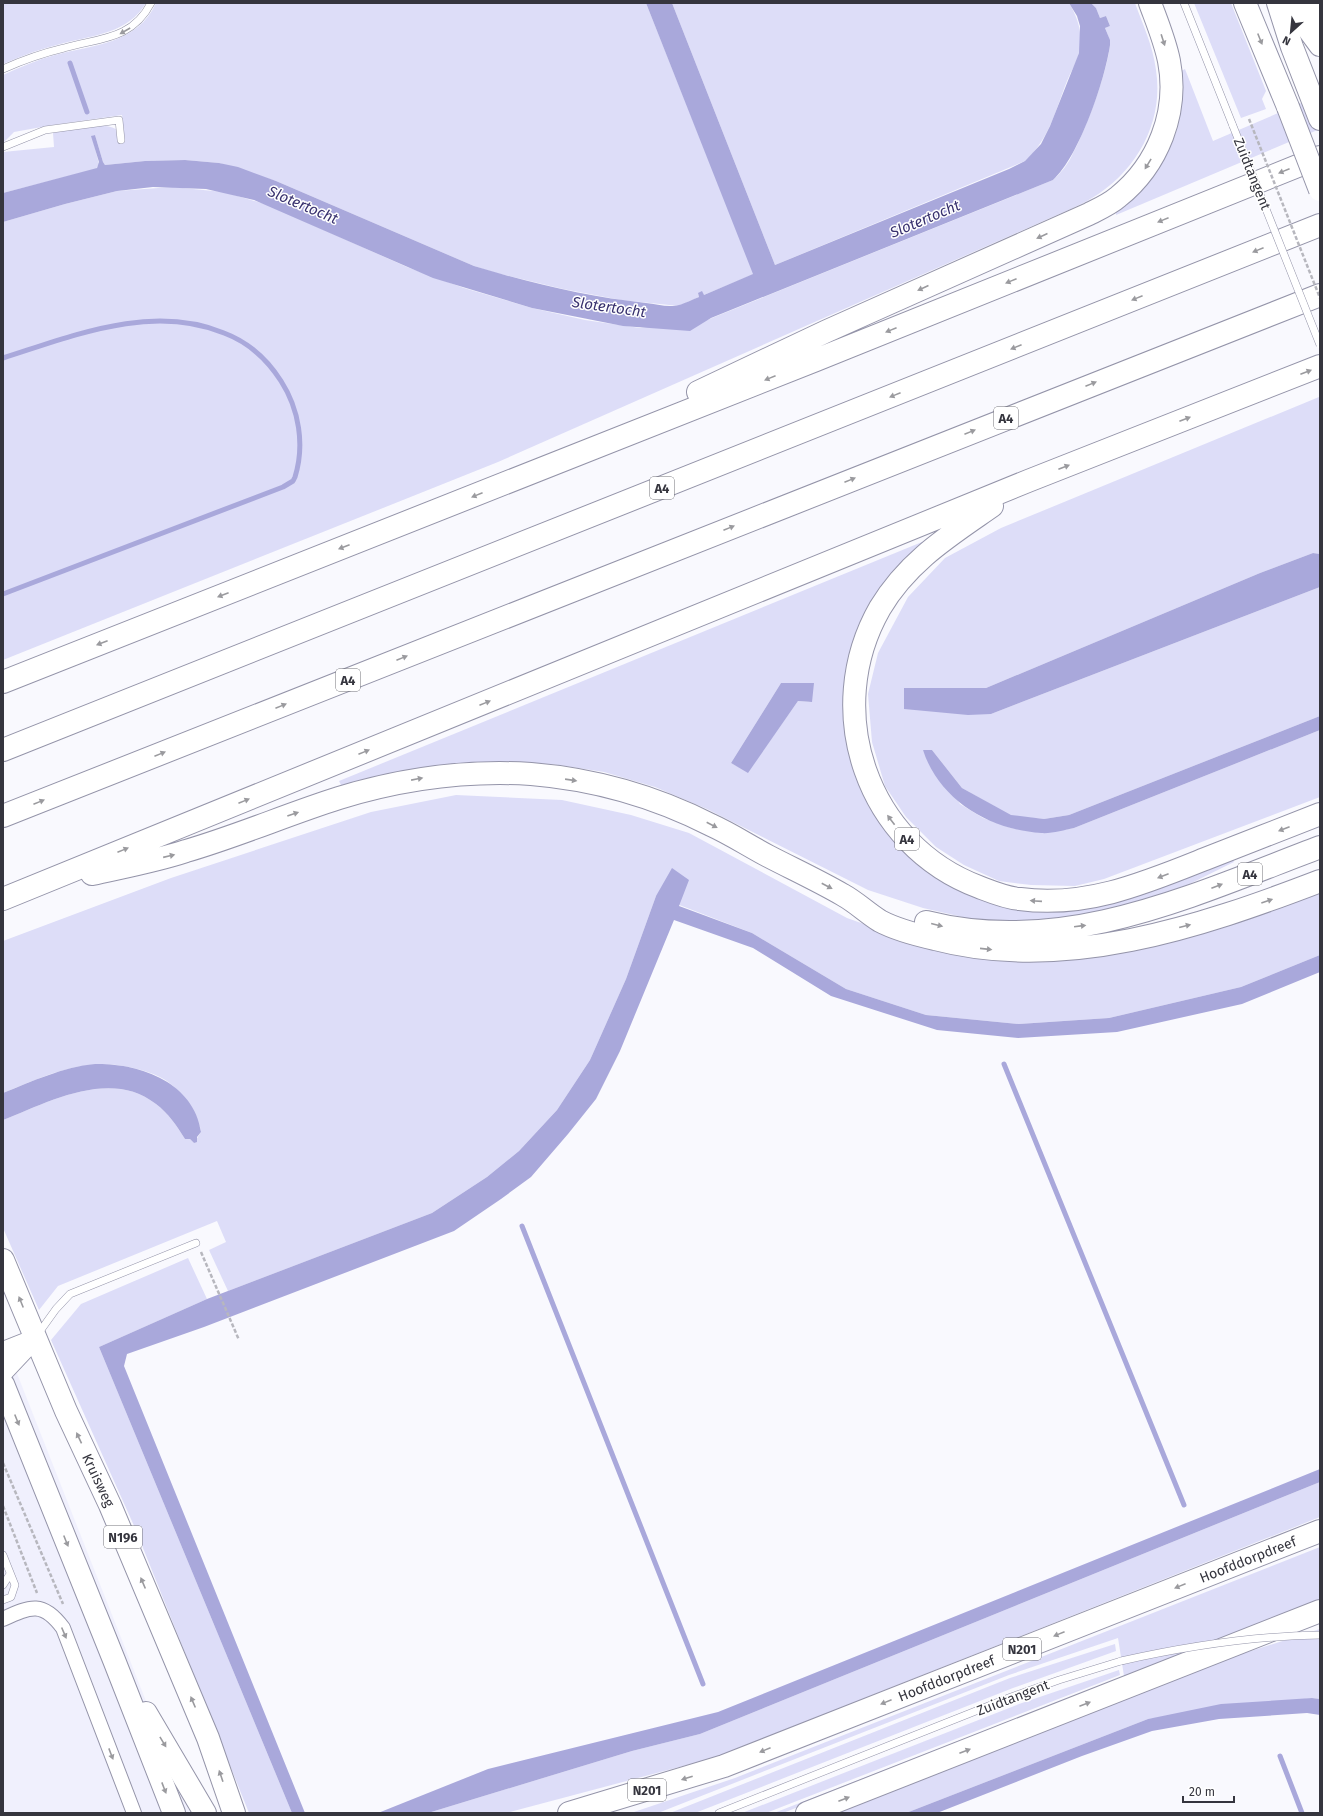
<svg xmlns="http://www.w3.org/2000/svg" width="1323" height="1816" font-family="'Fira Sans',sans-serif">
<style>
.built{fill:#f0f0fd}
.green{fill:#ddddf8;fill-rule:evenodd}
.water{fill:#a9a8db}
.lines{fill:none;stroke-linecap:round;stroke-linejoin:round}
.stream{stroke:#a9a8db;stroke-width:5}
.service-casing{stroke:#9494a9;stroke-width:8}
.minor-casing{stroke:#9494a9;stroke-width:16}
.tertiary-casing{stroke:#9494a9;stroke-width:20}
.trunk-casing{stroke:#9494a9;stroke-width:24}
.motorway-casing{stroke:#9494a9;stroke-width:24}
.path{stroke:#b7b7be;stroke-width:2.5;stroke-dasharray:4 2;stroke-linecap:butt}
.service{stroke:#fff;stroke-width:7}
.minor{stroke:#fff;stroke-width:14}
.tertiary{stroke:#fff;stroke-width:18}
.trunk{stroke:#fff;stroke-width:22}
.motorway{stroke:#fff;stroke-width:22}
.service-bridge-casing{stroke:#9494a9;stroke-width:8;stroke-linecap:butt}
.trunk-bridge-casing{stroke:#9494a9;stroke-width:24;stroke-linecap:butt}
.path-bridge{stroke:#b7b7be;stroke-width:2.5;stroke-dasharray:4 2;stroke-linecap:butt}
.service-bridge{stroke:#fff;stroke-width:7}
.trunk-bridge{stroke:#fff;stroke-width:22}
.oneway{fill:#9a9a9e}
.labels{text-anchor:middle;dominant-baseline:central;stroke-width:3;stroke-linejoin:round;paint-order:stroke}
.shield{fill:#fff;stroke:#727278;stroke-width:1}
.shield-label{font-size:13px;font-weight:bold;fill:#35353e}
.street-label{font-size:14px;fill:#35353e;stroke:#fff}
.water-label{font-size:15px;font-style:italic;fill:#39326f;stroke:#fff}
</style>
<rect width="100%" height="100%" fill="#f9f9fe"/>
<!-- built -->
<path class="built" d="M 3,1338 L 190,1813 L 3,1813 Z"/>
<!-- green -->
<path class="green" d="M 3,3 L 146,3 C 128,33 95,35 64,43 C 43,48 23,55 3,64 Z
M 156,3 L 646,3 L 754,274 L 704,295 L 698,293 L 699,297 L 679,306 L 621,300 L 563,289 L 496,273 L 474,266 L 276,181 L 219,163 L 185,160 L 145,161 L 105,165 L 103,162 L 95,135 L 92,136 L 99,164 L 96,169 L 3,193 L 3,152 L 54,147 L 53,133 C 72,129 98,120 116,129 L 118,143 L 125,142 L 122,115 L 53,125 L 14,132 L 3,143 L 3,75 C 20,67 37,60 55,55 C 92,45 138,44 156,3 Z
M 672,3 L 1069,3 C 1078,18 1082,31 1080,49 C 1078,60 1071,71 1067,81 C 1056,109 1049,140 1025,161 L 775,265 Z
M 1091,3 L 1135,3 C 1143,25 1153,46 1156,70 C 1164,122 1137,171 1092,198 C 1079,206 1063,212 1048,219 L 498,462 L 3,660 L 3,222 L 65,204 L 117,191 L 172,187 L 224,192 L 268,205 L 407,267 L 464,288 L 532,308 L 585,320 L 640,328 L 707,320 L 1053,180 C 1061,173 1069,163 1073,153 C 1085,132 1110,65 1110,42 C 1109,37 1107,33 1105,28 L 1110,26 L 1106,16 L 1100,18 L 1096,8 Z
M 1194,3 L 1231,3 L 1266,91 L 1262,99 L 1266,109 L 1241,118 Z
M 1185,69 L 1213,141 L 1320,95 L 1320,129 L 1116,215 L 1116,209 C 1136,186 1169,159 1177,129 C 1182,111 1181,90 1181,71 Z
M 1319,397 L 1320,554 L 1313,553 L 1260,573 L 986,688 L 904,688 L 991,714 L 1320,587 L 1320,716 L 1069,815 L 1044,819 L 1011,816 L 962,788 L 932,750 L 923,750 L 960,804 L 983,818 L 1011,828 L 1042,833 L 1074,828 L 1320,730 L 1320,797 L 1104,879 L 1075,886 L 1031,885 L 999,881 L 964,865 L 936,847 L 906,817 L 885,786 L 872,742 L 868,694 L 878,653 L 908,597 L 945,558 L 1001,528 Z
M 922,542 L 924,545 L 887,585 L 848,697 L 894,834 L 1041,907 L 1230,855 L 1234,862 L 1157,900 L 1102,914 L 1009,923 L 967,918 L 923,908 L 868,890 L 707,809 L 655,787 L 604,772 L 552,764 L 485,763 L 417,768 L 343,789 L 339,781 ZM 781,683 L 811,702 L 798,701 L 748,772 L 731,763 Z
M 456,795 L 562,800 L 631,815 L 689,833 L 847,918 L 934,949 L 1003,959 L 1320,889 L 1320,955 L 1241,987 L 1109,1018 L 1019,1024 L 926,1015 L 846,989 L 752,933 L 656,896 L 626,979 L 590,1060 L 557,1110 L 519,1151 L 487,1177 L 432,1213 L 228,1291 L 209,1250 L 226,1242 L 217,1221 L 58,1286 L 39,1310 L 3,1228 L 3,1120 C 48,1102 111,1068 156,1104 C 168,1113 177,1126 185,1139 L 190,1139 L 194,1143 L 201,1132 L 200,1127 C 193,1116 182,1094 173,1086 C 165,1078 152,1073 141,1070 C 90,1054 49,1074 3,1093 L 3,941 L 171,878 L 371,812 Z
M 188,1258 L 207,1299 L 99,1347 L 292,1813 L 249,1813 L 135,1528 L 51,1340 L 81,1304 Z
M 1320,1482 L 1320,1517 L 717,1757 L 506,1813 L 428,1813 L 632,1751 L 700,1734 Z
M 1320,1547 L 1320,1602 L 783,1813 L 774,1813 L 1124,1676 L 1118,1638 L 1009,1675 L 658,1813 L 631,1813 L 735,1778 Z
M 1320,1629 L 1320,1699 L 1312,1698 L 1148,1719 L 906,1813 L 834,1813 L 1232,1657 Z
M 1115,1644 L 1116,1651 L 1013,1688 L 695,1813 L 670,1813 L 1010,1678 Z
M 1119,1670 L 1120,1675 L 766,1813 L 742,1813 L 1019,1704 Z"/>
<!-- water -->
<path class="water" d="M 646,3 L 672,3 L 775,265 L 1009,169 L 1025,161 L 1041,144 L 1050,126 L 1079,53 L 1080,26 L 1077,16 L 1069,3 L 1091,3 L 1096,8 L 1100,18 L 1106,16 L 1110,26 L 1105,28 L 1110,40 L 1110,45 C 1105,80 1079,157 1053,180 L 711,318 L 690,331 L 623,326 L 532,308 L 433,278 L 254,200 L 206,189 L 153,187 L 117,191 L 65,204 L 3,222 L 3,193 L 97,168 L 99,162 L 91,136 L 95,135 L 103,162 L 105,165 L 145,161 L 185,160 L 219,163 L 238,167 L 276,181 L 474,266 C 530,283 588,297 646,303 C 656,304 669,308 679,305 C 684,304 693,299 699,297 L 698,293 L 702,291 L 704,295 L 753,274 Z
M 1313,553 L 1320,554 L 1320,587 L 991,714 L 968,715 L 904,709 L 904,688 L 986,688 L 1260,573 Z
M 781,683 L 814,683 L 812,702 L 798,701 L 748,773 L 731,763 Z
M 1320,716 L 1320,730 L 1074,828 C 1064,830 1051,834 1041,833 C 990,830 939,800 923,750 L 932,750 L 962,788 L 1011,815 L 1044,819 L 1069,815 Z
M 672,868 L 689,880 L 679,906 L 752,933 L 846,989 L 926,1015 L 1019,1024 L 1109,1018 L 1241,987 L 1320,955 L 1320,972 L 1242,1004 L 1117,1032 L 1018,1038 L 937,1030 L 831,996 L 753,948 L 674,920 L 620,1051 L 596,1099 L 568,1134 L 531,1177 L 501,1199 L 454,1231 L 204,1327 L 127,1354 L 124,1366 L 305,1813 L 292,1813 L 99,1347 L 207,1299 L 432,1213 L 487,1177 L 519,1151 L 557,1110 L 590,1060 L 626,979 L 656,896 Z
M 95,1064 C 139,1063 194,1082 201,1132 L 197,1137 L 197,1142 L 194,1143 L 190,1139 L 185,1139 C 177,1126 168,1113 156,1104 C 111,1068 48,1102 3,1120 L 3,1093 C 33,1081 63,1067 95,1064 Z
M 1320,1469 L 1320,1482 L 700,1734 L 632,1751 L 428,1813 L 378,1813 L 488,1769 L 718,1712 Z
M 1312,1698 L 1320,1699 L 1320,1715 L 1307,1713 L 1219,1719 L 1152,1731 L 1082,1756 L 937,1813 L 906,1813 L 1148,1719 L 1221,1704 Z"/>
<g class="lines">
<!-- stream -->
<path class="stream" d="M 70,63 L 87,112
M 3,358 C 73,336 151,303 224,333 C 248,342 267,359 281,381 C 299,409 305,445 295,477 L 293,481 L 283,487 L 3,594
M 1004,1064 L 1184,1505
M 522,1226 L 703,1684
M 1280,1756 L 1302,1813"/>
<defs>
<path id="service" d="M 1184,3 L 1233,126
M 3,69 C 23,60 43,53 64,48 C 99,38 132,40 151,3
M 3,147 L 45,130 L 119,120 L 121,140
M 38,1334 L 56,1309 L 70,1294 L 196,1243
M 3,1555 L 15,1585 L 11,1597 L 3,1600
M 3,1585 L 10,1574
M 719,1813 L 1011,1697 L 1059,1680 L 1121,1661"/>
<path id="minor" d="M 3,1619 C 31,1606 43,1601 63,1628 L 134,1813"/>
<path id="tertiary" d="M 3,1351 L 31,1340
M 3,1373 L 36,1338"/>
<g id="trunk">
<path d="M 1245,3 L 1288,107"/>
<path d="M 1278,3 L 1292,47 L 1320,119"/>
<path d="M 1289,3 L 1320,45"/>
<path id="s1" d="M 3,1260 L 66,1411 L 110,1505 L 208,1738 L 234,1813"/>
<path d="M 3,1384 L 114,1660 L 174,1813"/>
<path d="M 146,1713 L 205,1813"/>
<path id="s2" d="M 569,1813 L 724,1766 L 1320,1531"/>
<path d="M 807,1813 L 1320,1611"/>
</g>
<path id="motorway" d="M 1309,3 L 1320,31
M 698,392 L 827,331 L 1089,214 C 1099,209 1110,204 1118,197 C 1158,165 1179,112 1169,61 C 1165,41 1157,22 1150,3
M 992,506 C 949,536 908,561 880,608 C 821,711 867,845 979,887 C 992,892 1006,898 1020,899 C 1086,908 1145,883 1205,859 C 1243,844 1282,829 1320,814
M 3,682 L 816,360 L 1320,157
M 3,750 L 1320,225
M 3,816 L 1320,295
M 92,874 C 123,867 156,861 186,851 C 238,836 288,814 339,798 C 401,779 467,770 531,774 C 593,779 656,797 711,825 C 731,834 749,846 768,856 C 793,869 819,881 843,895 C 856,902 867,913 880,921 C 897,930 917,935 935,939 C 1064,973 1200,927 1320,881
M 3,899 L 1028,481 L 1320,366
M 926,922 C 1064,957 1193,895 1320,847"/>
</defs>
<!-- service casing -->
<use href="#service" class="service-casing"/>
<!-- minor casing -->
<use href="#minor" class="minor-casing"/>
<!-- tertiary casing -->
<use href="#tertiary" class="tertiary-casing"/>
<!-- trunk casing -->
<use href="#trunk" class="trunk-casing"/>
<!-- motorway casing -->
<use href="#motorway" class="motorway-casing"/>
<!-- path -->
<path class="path" d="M 201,1252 L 239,1340
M 3,1463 L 63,1604
M 3,1506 L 37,1593"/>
<!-- service -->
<use href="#service" class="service"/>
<!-- minor -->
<use href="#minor" class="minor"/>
<!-- tertiary -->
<use href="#tertiary" class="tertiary"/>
<!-- trunk -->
<use href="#trunk" class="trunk"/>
<!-- motorway -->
<use href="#motorway" class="motorway"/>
<defs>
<path id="service-bridge" d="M 1233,126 L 1320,345
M 1121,1661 C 1187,1646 1253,1636 1320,1635"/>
<path id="trunk-bridge" d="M 1288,107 L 1320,190"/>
</defs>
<!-- service-bridge casing -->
<use href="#service-bridge" class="service-bridge-casing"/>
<!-- trunk-bridge casing -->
<use href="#trunk-bridge" class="trunk-bridge-casing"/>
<!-- path-bridge -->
<path class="path-bridge" d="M 1249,119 L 1320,298"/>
<!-- service-bridge -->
<use href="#service-bridge" class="service-bridge"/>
<!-- trunk-bridge -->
<use href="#trunk-bridge" class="trunk-bridge"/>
</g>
<!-- one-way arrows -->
<defs><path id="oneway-solid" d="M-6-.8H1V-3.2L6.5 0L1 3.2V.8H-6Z"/></defs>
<g class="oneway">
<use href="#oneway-solid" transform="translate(125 31) rotate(150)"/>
<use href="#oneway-solid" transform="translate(1260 39) rotate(68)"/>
<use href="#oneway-solid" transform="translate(1163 40) rotate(72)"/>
<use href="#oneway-solid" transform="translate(1148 164) rotate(121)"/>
<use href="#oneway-solid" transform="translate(1284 171) rotate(158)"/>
<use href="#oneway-solid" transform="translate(1163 220) rotate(158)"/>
<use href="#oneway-solid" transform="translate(1042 236) rotate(156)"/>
<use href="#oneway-solid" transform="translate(1258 250) rotate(158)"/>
<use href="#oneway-solid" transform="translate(1011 281) rotate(158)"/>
<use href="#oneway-solid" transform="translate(923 288) rotate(156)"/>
<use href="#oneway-solid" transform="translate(1137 298) rotate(158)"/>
<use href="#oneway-solid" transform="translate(891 330) rotate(158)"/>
<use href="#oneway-solid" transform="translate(1016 347) rotate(158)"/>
<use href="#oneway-solid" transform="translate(1306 372) rotate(-21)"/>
<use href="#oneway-solid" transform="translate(770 378) rotate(158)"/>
<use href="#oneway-solid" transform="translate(1091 384) rotate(-22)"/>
<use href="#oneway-solid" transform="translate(895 395) rotate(158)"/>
<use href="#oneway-solid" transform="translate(1185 419) rotate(-21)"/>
<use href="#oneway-solid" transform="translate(970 432) rotate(-22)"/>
<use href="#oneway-solid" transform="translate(1064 467) rotate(-21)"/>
<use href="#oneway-solid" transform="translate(850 480) rotate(-22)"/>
<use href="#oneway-solid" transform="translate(477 495) rotate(158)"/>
<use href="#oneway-solid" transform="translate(729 528) rotate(-22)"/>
<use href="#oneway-solid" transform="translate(344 547) rotate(159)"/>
<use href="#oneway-solid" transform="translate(223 595) rotate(159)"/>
<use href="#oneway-solid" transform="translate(102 643) rotate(159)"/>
<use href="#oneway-solid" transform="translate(402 658) rotate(-22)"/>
<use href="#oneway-solid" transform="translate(485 703) rotate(-22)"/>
<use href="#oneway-solid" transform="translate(281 706) rotate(-22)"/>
<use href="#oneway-solid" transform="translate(364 752) rotate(-22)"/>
<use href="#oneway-solid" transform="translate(160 754) rotate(-22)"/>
<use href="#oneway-solid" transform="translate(417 779) rotate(-11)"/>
<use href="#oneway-solid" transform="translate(571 780) rotate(8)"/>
<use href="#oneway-solid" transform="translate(244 801) rotate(-22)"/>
<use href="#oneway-solid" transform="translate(39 802) rotate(-22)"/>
<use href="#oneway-solid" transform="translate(293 814) rotate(-19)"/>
<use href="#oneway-solid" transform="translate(891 820) rotate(-127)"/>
<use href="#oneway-solid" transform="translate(712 825) rotate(27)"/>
<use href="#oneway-solid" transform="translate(1284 829) rotate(159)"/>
<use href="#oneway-solid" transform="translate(123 850) rotate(-22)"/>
<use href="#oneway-solid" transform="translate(169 856) rotate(-13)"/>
<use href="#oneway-solid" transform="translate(1163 876) rotate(159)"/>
<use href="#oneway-solid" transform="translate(827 886) rotate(28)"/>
<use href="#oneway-solid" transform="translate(1217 886) rotate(-21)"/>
<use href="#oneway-solid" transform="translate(1036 901) rotate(-176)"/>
<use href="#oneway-solid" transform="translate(1267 901) rotate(-19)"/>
<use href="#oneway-solid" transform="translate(937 925) rotate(14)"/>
<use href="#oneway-solid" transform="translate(1080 926) rotate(-7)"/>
<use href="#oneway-solid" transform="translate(1185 926) rotate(-14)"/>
<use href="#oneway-solid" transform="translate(986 949) rotate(6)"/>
<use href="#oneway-solid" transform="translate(21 1302) rotate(-112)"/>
<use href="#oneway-solid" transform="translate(17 1420) rotate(68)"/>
<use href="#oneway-solid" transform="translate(79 1438) rotate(-115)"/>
<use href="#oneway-solid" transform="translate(66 1541) rotate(68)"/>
<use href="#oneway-solid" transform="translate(143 1583) rotate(-113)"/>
<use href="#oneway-solid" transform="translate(1180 1586) rotate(158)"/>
<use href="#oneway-solid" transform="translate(64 1633) rotate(67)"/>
<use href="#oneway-solid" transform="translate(1059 1634) rotate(158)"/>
<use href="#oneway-solid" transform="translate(193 1702) rotate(-113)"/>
<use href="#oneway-solid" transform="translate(886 1702) rotate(158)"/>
<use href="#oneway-solid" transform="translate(1085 1704) rotate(-21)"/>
<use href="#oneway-solid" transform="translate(163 1742) rotate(59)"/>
<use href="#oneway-solid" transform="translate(765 1750) rotate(158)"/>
<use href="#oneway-solid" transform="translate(965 1751) rotate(-21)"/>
<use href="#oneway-solid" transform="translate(111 1754) rotate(69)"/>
<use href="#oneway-solid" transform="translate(221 1776) rotate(-109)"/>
<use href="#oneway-solid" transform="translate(687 1778) rotate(162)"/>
<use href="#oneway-solid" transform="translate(164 1788) rotate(69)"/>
<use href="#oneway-solid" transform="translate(844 1799) rotate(-21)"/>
</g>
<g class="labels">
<!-- shield labels -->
<g class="shield">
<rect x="994" y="407" width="24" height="22" rx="3"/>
<rect x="650" y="477" width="24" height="22" rx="3"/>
<rect x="336" y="669" width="24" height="22" rx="3"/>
<rect x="895" y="828" width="24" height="22" rx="3"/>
<rect x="1238" y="863" width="24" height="22" rx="3"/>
<rect x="104" y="1526" width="38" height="22" rx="3"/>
<rect x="1003" y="1638" width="38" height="22" rx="3"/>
<rect x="628" y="1779" width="38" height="22" rx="3"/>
</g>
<g class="shield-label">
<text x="1006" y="418">A4</text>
<text x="662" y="488">A4</text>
<text x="348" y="680">A4</text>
<text x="907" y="839">A4</text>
<text x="1250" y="874">A4</text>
<text x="123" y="1537">N196</text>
<text x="1022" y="1649">N201</text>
<text x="647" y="1790">N201</text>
</g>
<!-- street labels -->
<g class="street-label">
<text transform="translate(1252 174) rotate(68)">Zuidtangent</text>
<text stroke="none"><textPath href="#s1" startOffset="240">Kruisweg</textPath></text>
<text stroke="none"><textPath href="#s2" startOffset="725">Hoofddorpdreef</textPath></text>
<text stroke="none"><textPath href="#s2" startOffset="401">Hoofddorpdreef</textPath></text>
<text transform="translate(1013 1698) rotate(-21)">Zuidtangent</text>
</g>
<!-- water labels -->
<g class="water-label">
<text transform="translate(303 205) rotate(23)">Slotertocht</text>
<text transform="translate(925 219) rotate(-23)">Slotertocht</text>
<text transform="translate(609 307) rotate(8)">Slotertocht</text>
</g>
</g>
<!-- border -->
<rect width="1323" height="1816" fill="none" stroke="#35353e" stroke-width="8"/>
<!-- north arrow -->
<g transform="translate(1291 32) rotate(207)" stroke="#ffffff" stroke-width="3" paint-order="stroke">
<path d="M0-3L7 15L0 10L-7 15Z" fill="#35353e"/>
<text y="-6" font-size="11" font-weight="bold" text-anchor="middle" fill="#35353e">N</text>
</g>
<!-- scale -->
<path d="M1183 1796v6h51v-6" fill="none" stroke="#35353e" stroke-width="2"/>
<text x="1189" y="1796" font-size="12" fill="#35353e" stroke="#ffffff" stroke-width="3" paint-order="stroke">20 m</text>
</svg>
